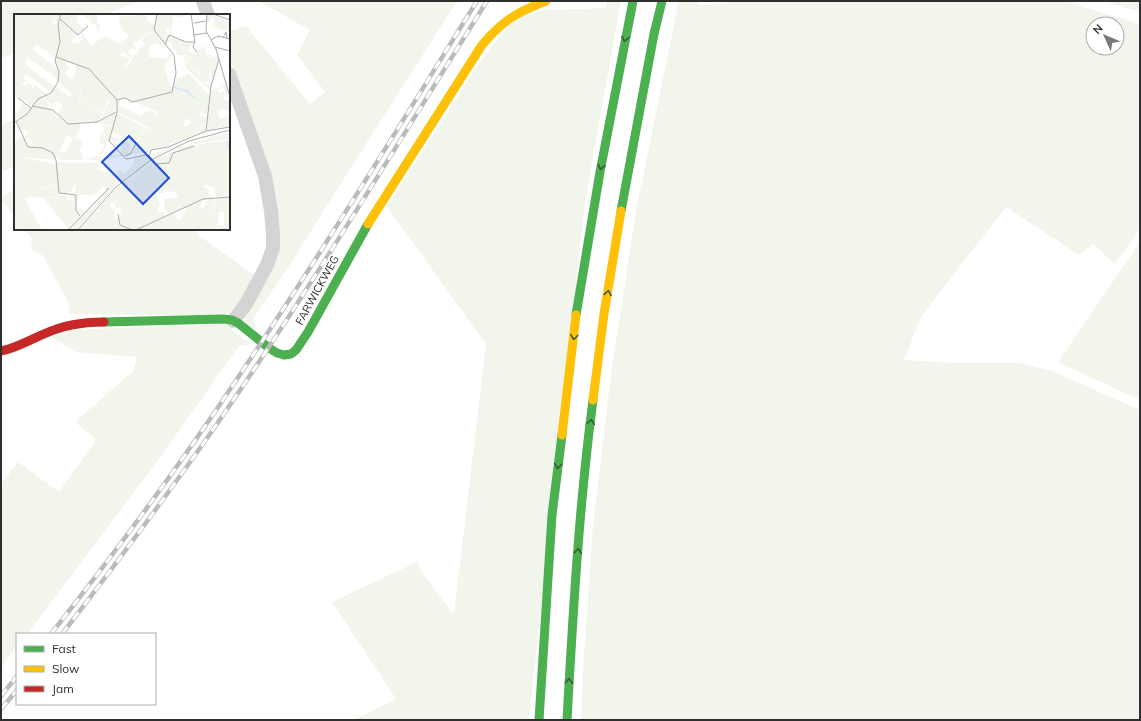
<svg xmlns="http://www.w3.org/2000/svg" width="1141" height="721" font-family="Mulish,sans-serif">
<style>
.green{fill:#f2f5ec;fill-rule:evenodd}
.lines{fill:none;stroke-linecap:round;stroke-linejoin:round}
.street{stroke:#d4d4d4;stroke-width:14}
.fast{stroke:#4caf50;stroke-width:9}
.slow{stroke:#ffc107;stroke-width:9}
.jam{stroke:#c62828;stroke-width:9}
.rail-casing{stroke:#bbb;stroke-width:4.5}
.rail{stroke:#fff;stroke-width:3;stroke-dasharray:9;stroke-linecap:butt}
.oneway{stroke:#395c3b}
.labels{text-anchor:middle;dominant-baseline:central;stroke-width:4;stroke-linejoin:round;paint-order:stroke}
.street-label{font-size:11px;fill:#2f2f2f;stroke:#fff}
.inset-river{fill:none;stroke:#d8ebf3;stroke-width:2}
.inset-road{fill:none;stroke:#acacac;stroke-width:1}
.view{fill:#1d4ed8;fill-opacity:0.15;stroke:#1d4ed8;stroke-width:2}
.inset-edge{fill:none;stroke:#2f2f2f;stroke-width:2}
</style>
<rect width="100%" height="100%" fill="#fff"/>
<!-- green -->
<path class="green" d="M 1,1 L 138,1 L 105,15 L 15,15 L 15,53 L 1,59 Z
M 258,1 L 457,1 L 355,161 L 289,266 L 253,319 L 257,330 L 245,325 L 245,313 L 266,275 L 275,215 L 273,181 L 229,56 L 229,31 L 246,26 L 310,104 L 325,92 L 297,55 L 310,30 Z
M 607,1 L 621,1 L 585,201 L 529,720 L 354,720 L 396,699 L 332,602 L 417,562 L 423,574 L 453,614 L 455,605 L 486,344 L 387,207 L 478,65 L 513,19 L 545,10 L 606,8 Z
M 679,1 L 698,1 L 697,5 L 713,5 L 738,1 L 1064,1 L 1140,24 L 1140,229 L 1115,264 L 1093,244 L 1079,255 L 1006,207 L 935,298 L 920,319 L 904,360 L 958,363 L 1020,363 L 1052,371 L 1140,410 L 1140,720 L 581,720 L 583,669 L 593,525 L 611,375 L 636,210 ZM 1093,24 L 1117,24 L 1117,48 L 1093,48 Z
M 1102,1 L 1140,1 L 1140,12 Z
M 15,119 L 15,165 L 1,173 L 1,125 Z
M 15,189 L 15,217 L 1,200 L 1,197 Z
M 24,229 L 195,229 L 197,234 L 258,278 L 236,311 L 217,316 L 70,314 L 68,301 L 42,255 L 31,249 L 32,239 Z
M 1140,242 L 1140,400 L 1062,364 L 1059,362 L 1060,359 Z
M 224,324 L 250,343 L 245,346 L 239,346 L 156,463 L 27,634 L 17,634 L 17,647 L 1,667 L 1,484 L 18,462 L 59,492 L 96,440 L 75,422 L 133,371 L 137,357 L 76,352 L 41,331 Z"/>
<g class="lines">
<!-- street -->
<path class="street" d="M 203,1 L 208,15
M 229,74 L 265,176 L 271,211 L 273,235 L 273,248 L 267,265 L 246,304 L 233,321"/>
<!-- fast -->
<path class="fast" d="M 621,211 L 654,34 L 662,1
M 576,315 L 600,172 L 633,1
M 104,322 L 223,319 L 232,320 L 238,323 L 269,348 L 277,353 L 284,355 L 291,354 L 296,350 L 308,332 L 368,224
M 539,720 L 552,515 L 562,435
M 567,720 C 573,613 579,506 593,400"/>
<!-- slow -->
<path class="slow" d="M 368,224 L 482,45 C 502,21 517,12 546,1
M 593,400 L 604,314 L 621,211
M 562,435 L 576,315"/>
<!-- jam -->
<path class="jam" d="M 1,351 C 17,348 29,340 44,334 C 63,325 83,322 104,322"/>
<defs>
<path id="rail" d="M 51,634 C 118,549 183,461 243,370 C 324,249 400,125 477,1
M 62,634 C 113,568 162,502 210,434 C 308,293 396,146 487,1
M 1,696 L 17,676
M 1,709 L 17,690"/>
</defs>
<!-- rail casing -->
<use href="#rail" class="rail-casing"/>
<!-- rail -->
<use href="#rail" class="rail"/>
</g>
<!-- one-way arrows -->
<defs><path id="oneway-chevron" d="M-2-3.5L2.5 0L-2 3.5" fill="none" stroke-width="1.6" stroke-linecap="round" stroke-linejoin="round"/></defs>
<g class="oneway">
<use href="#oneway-chevron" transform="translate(625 39) rotate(101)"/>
<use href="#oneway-chevron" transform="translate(601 167) rotate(101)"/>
<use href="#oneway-chevron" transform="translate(608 293) rotate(-81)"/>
<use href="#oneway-chevron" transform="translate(574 337) rotate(97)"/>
<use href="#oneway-chevron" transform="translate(591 422) rotate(-82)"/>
<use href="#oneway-chevron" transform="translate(558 466) rotate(96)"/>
<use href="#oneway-chevron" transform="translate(578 551) rotate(-85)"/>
<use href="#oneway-chevron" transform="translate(569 681) rotate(-87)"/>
</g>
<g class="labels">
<!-- street labels -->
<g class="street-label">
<text transform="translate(317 290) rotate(-61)">FARWICKWEG</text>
</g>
</g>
<!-- overview -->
<g transform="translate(14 14)">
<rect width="216" height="216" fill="#fff"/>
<path d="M 0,0 L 47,0 L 45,4 L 39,2 L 33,6 L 39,2 L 45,5 L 44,8 L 40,6 L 37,9 L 44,12 L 48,0 L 62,0 L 64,3 L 62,8 L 70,15 L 56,27 L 65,29 L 68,26 L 68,18 L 77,32 L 90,22 L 107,30 L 115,22 L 107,14 L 105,3 L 132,0 L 134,7 L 141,11 L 140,15 L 122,28 L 119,27 L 123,37 L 118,34 L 114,37 L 117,42 L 120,41 L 118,44 L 108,38 L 106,42 L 117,44 L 111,51 L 111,55 L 123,38 L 125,38 L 125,34 L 131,32 L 128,25 L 139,17 L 139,20 L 141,17 L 151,34 L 158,38 L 141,29 L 135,33 L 135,43 L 153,45 L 157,39 L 159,40 L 150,52 L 156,72 L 159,73 L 162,60 L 163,65 L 175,60 L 195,81 L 196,77 L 193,101 L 187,98 L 186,101 L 193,104 L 191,111 L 184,113 L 172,104 L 169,111 L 171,113 L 177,109 L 184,113 L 191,112 L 191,117 L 149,133 L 134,112 L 102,98 L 104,89 L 106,92 L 126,102 L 135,96 L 140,98 L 141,101 L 143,98 L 120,87 L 116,90 L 113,88 L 115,86 L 110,84 L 107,85 L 106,89 L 104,87 L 106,85 L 93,87 L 89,99 L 66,86 L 67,72 L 65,86 L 89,100 L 83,109 L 102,99 L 99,112 L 75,107 L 53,109 L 43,100 L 49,91 L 43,87 L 37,90 L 29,83 L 36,80 L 42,72 L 55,83 L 58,80 L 45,68 L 46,63 L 45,66 L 13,43 L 12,51 L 41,73 L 37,78 L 12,60 L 9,64 L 15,68 L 11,67 L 8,70 L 11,72 L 15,69 L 22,77 L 19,69 L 33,81 L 29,82 L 24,78 L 28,83 L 24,86 L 28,83 L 37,92 L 33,93 L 35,96 L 30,95 L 40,97 L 43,102 L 39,111 L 44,102 L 54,110 L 66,109 L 66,115 L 61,124 L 69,127 L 66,136 L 69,146 L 46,146 L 42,142 L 42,146 L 3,143 L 42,150 L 42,148 L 85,149 L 83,155 L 103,162 L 104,156 L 109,158 L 108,160 L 119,152 L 121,144 L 132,142 L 136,145 L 137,140 L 152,136 L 102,171 L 63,216 L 55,216 L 68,201 L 63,194 L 68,195 L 70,199 L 94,174 L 91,177 L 91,172 L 88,174 L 79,181 L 64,181 L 63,187 L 63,182 L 61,181 L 62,195 L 65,202 L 54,215 L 30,184 L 16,182 L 11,186 L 28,216 L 0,216 L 0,128 L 10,121 L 13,132 L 18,133 L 17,123 L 12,125 L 11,122 L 14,119 L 13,116 L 8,117 L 2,107 L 0,108 L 0,105 L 5,105 L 0,99 L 4,98 L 9,89 L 16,94 L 9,103 L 18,93 L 22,92 L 19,92 L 20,90 L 17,92 L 5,82 L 16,94 L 0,81 ZM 23,30 L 41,44 L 43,42 L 42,47 L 45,56 L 19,36 ZM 44,44 L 62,51 L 61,61 L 57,65 L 51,60 L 55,54 L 52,52 L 53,48 ZM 53,121 L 59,124 L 51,139 L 43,136 L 46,136 ZM 44,170 L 45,179 L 54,181 L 54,177 L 57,178 L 60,171 L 62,172 L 58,186 L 52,187 L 54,182 L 45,180 L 45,188 L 45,185 L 27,182 L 45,184 L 44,171 L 13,179 ZM 69,0 L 85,0 L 82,9 L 86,10 L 85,16 L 82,14 L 83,11 L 79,10 ZM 143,0 L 172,0 L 166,4 L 159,2 L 158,14 L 151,14 L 157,15 L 157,21 L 156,15 L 151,15 L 154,22 L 171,27 L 165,29 L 173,47 L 171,48 L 169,41 L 163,41 L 157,29 L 153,27 L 151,30 L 145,25 L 140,16 ZM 194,0 L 216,7 L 206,4 L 216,8 L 216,18 L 198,12 L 201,5 L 197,4 L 197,8 L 192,6 ZM 166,29 L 182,29 L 176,32 L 175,36 L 171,35 L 179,40 L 190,32 L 194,45 L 196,44 L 193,40 L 195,39 L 197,44 L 203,42 L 202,38 L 204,44 L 196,76 L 172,54 L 171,49 L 173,48 L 177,55 L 183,55 L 184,62 L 191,70 L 193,70 L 197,68 L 198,57 L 195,56 L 198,58 L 195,61 L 196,67 L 191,69 L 185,62 L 185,56 L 176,54 L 174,47 L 178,44 L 182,39 L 174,47 ZM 210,66 L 216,83 L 213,83 L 209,73 L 204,77 L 206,79 L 210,77 L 212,82 L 208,84 L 210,86 L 216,85 L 216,100 L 211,95 L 204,96 L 205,101 L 207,105 L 216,101 L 216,112 L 192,116 L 197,77 L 210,72 ZM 103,86 L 101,97 L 87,105 L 95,87 ZM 103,99 L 132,114 L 122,128 L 97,118 L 96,122 L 117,130 L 114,142 L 121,131 L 123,137 L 123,128 L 133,114 L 138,117 L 148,133 L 136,135 L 135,138 L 86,146 L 92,140 L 98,139 L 99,142 L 106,140 L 109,128 L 101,127 L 102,133 L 95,126 L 85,146 L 71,146 L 84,142 L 87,138 L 91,131 L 85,129 L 88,115 L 92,129 L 89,111 L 98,113 ZM 216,119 L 216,125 L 173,131 L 200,122 ZM 216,126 L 216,173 L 211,174 L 216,174 L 216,182 L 211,177 L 213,182 L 202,183 L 200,174 L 192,170 L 189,172 L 196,177 L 194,179 L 198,184 L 182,188 L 154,201 L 150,193 L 151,185 L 164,183 L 161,177 L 141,180 L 146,191 L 143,195 L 145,199 L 149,197 L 151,202 L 122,216 L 79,216 L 77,213 L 78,216 L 66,216 L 104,173 L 139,147 L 166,133 ZM 99,186 L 98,191 L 102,188 L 100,195 L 106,193 L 107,201 L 104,204 L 101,204 L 100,195 L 95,192 ZM 207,183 L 216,183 L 216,216 L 204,216 L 204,211 L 210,212 L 210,198 L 206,198 ZM 203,184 L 189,216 L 124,216 L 159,200 L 166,207 L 172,197 L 171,193 L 189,186 L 185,193 L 189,195 L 195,185 ZM 204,184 L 207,184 L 203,216 L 189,216 Z" fill="#f2f5ec" fill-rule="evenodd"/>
<path class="inset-river" d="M 159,73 L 174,77 L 176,81 L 181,84M 213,127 L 216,139"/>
<path class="inset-road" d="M 177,0 L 181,28M 193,0 L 192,17 L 202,35 L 216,83M 199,0 L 216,6M 46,5 L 64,21 L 74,12M 180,9 L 192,7M 180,21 L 193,19M 209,24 L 212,18 L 213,25M 197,26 L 204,22 L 216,25M 151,31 L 155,21 L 172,28 L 181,28 L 179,33 L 183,38M 201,33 L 216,37M 42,43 L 75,55 L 103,86 L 103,99 L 95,127 L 112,145 L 132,141 L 142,150 L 155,149 L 159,139 L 180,132M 4,84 L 17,94M 103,86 L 111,84 L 119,88 L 158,78 L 162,59 L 160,41 L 140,16 L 143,0M 18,92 L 39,96 L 54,110 L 83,108 L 102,98M 2,107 L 14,133 L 29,134 L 39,139 L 42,146 L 45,179 L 62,181 L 62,196 L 66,202M 0,109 L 13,100 L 24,85 L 37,79 L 44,68 L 45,58 L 41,47 L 46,28 L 44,10 L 47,0M 192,117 L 197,72 L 205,45M 111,142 L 116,140 L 123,128M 135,143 L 137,136 L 154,133 L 192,117 L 216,113M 104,200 L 106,211 L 118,216M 54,216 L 95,174M 64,216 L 102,173 L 137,146 L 175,127 L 216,116M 122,216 L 189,185 L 216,183"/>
<path class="view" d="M 115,122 L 155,164 L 129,190 L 88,148 Z"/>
<rect width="216" height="216" class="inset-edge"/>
</g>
<!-- border -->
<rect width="1141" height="721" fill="none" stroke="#2f2f2f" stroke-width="4"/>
<!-- legend -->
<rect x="16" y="633" width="140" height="72" fill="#ffffff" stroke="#acacac"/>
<rect x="24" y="646" width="20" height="6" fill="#4caf50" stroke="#acacac"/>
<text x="52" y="653" font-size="12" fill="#2f2f2f">Fast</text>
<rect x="24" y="666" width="20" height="6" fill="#ffc107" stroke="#acacac"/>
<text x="52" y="673" font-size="12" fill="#2f2f2f">Slow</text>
<rect x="24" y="686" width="20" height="6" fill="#c62828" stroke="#acacac"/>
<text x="52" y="693" font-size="12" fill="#2f2f2f">Jam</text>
<!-- north arrow -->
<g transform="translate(1105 36) rotate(314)"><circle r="19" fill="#ffffff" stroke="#acacac"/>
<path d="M0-3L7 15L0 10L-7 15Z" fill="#787878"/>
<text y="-6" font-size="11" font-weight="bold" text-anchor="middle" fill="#2f2f2f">N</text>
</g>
</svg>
